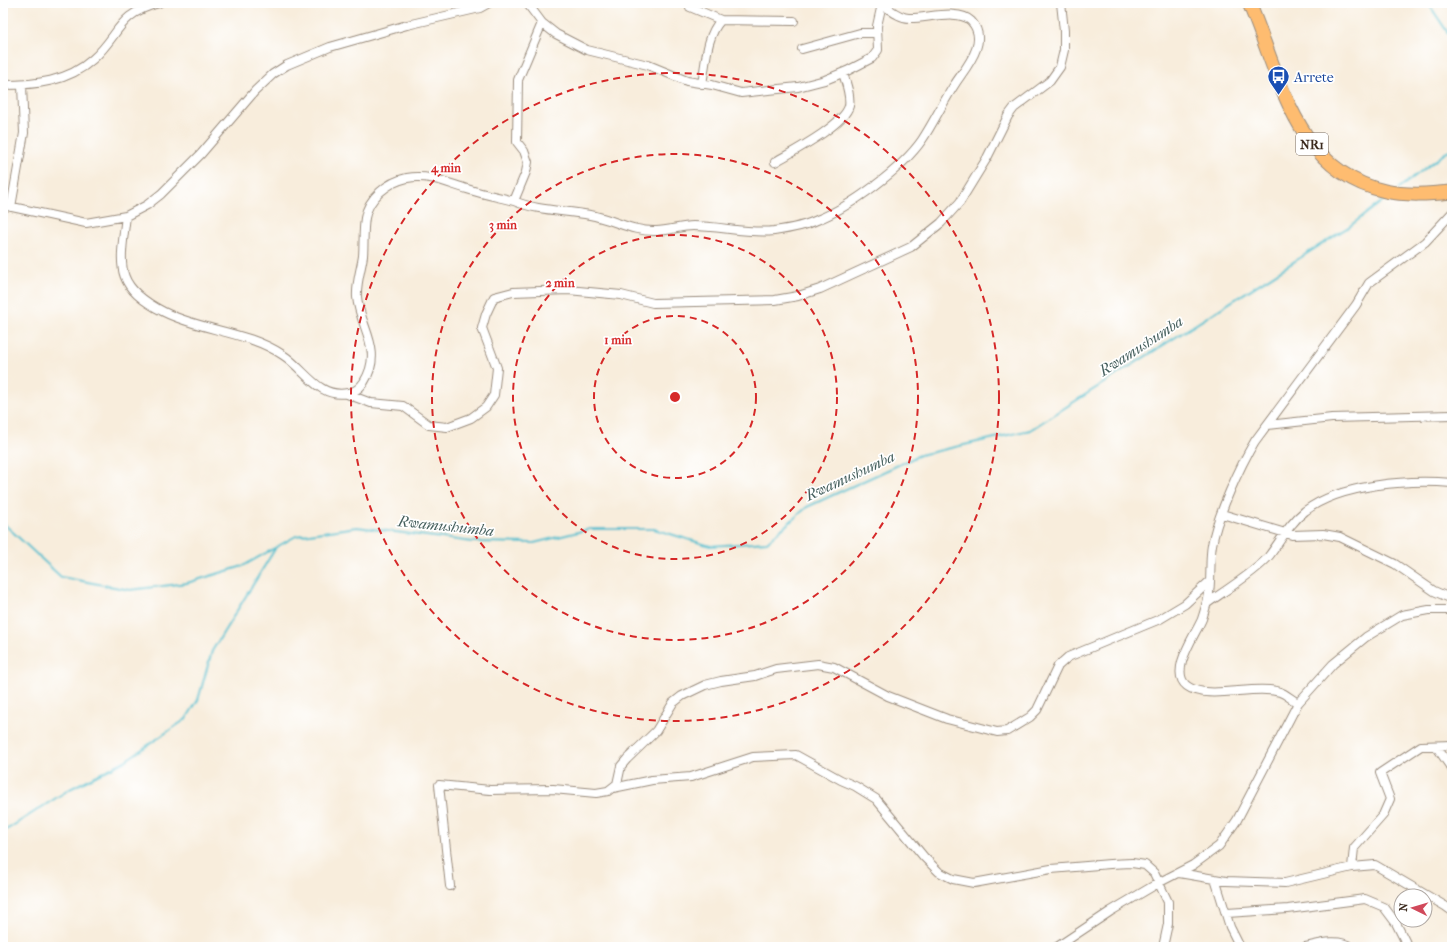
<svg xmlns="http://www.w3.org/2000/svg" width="1455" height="950" font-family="'IM FELL French Canon',serif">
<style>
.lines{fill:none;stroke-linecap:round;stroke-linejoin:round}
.stream{stroke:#55c0d0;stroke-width:2}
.minor-casing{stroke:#9a8c7d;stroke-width:10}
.trunk-casing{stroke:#9a8c7d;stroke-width:15}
.minor{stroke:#fff;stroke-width:8}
.trunk{stroke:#febc70;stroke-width:13}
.ring{fill:none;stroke:#d62828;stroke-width:2;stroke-dasharray:7 5}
.labels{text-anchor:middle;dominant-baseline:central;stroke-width:3.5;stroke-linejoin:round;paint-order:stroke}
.shield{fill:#fff;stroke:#766a62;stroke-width:1}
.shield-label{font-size:13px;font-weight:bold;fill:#3b2a1e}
.transit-label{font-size:14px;fill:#164399;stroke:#fff;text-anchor:start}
.water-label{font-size:15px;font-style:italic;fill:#445e5c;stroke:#fff}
.centre{fill:#d62828;stroke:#fff;stroke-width:2}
.ring-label{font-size:12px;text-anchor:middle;font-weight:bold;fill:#d62828;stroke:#fff;stroke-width:3.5;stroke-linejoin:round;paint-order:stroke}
</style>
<rect width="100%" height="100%" fill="#fff"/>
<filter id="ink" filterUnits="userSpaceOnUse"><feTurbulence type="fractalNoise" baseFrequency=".025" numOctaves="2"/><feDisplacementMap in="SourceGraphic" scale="8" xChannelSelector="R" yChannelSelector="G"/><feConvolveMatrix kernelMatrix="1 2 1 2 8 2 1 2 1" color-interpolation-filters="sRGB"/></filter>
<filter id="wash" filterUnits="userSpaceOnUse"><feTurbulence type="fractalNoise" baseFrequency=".012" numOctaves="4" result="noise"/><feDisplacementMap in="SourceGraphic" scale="16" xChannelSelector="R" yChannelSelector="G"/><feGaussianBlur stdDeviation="0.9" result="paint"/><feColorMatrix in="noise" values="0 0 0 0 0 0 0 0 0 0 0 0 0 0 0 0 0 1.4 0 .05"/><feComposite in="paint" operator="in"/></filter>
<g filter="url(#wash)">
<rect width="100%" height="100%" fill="#f8eddc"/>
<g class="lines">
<!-- stream -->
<path class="stream" d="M 1428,3 L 1452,39
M 1399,188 L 1452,148
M 3,523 L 61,577 L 130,590 L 187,583 L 243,566 L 296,536 L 357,527 L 473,542 L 534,543 L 590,529 L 654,529 L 710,546 L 767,542 L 807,507 L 920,455 L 1030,430 L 1350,226 L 1388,197
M 3,832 L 70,789 L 125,761 L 186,719 L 198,700 L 212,651 L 275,549"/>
</g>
</g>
<g filter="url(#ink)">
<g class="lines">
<defs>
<path id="minor" d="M 527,3 L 542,23 L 518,80 L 517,142 L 524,151 L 528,162 L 526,172 L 514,201 C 538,211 565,210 590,215 C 613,219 633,232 656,231 C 669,231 681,226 693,226 C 720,226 748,234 774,231 C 788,229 805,226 817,220 C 850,207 902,169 922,140 C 934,122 943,102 955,84 C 966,67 990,41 971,21 C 959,8 925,19 909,18 C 898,18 888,7 879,3
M 690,7 L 721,20
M 542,23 L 556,34 L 587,50 L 648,65 L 687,81 L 712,85 L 741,93 L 798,87 L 825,80 L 847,71 L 872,58 L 878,50 L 877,26 L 882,4
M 802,49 L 860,33 L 877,33
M 702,84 C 706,63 706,36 721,20 L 794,21
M 3,85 C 35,85 68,82 93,59 C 120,35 117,14 159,3
M 775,162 C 792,152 844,125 849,106 C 851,96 846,83 843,73
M 3,205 L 86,223 L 126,216 L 147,205 L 161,194 L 201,154 L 255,91 L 273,74 L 287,65 L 330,47 L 407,25 L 480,8 L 489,3
M 11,207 L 24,133 L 22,85
M 126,216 C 120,266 113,286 164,312 C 202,331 247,331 283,355 C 305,369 318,399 348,393 C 356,392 360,388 364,382 C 384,350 360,328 357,297 C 356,283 361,270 363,256 C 364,243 363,231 365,218 C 368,198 388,182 407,178 C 429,174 447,183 467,189 C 482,194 498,197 514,201
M 347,394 L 371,403 L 403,406 L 429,425 L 447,427 L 471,418 L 486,407 L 494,395 L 497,368 L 482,328 L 486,314 L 494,297 L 513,292 L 568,290 L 621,295 L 653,303 L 775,300 L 798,296 L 820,289 L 911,247 L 941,223 L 960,202 L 987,158 L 1008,116 L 1014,108 L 1050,81 L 1060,67 L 1064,50 L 1064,31 L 1061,3
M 1268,425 L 1332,418 L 1452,415
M 1222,514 L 1292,535 L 1323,534 L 1340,537 L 1395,564 L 1434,591 L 1452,599
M 1206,604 C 1223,592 1257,571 1269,556 C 1281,540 1289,524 1305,511 C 1340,484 1410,479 1452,483
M 1298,703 C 1292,700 1286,694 1280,692 C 1255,684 1207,701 1187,686 C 1168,672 1196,634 1202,619 C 1204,613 1206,606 1208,599 C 1212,581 1209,562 1212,545 C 1217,516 1240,466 1255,441 L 1356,305 L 1369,283 L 1425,242 L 1452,213
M 1436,746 L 1452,769
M 613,788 L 652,780 L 691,777 L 753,757 L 796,755 L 841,780 L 855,786 L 876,799 L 924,857 L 939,872 L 953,879 L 974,883 L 1051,869 L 1110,864 L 1132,863 L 1145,865 L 1154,873 L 1168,902 L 1168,924 L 1163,947
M 1352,867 L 1354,848 L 1383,815 L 1390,799 L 1380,773 L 1421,746 L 1452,745
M 1179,873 L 1226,881 L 1285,883 L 1352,867 L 1375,865 L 1445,906 L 1452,911
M 1215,879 L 1230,927 L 1240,947
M 450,886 L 439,785 L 490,790 L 553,789 L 596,793 L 608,791 L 617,784 L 621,766 L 627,759 L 656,731 L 673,703 L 682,696 L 705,685 L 721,681 L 755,676 L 776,669 L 818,664 L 834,667 L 888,696 L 947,719 L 997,732 L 1007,731 L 1030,717 L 1037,710 L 1058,666 L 1068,657 L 1160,619 L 1185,604 L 1210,581
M 1227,913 L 1288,909 L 1365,899 L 1384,907 L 1396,923 L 1408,947
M 1057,947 L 1111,911 L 1160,882 L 1193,865 L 1219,846 L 1237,820 L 1298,703 L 1333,664 L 1366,637 L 1402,615 L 1429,610 L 1452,610
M 1305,947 C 1319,944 1338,938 1351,947
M 1450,947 L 1452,944"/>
<path id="trunk" d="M 1249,3 C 1280,75 1295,171 1385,191 C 1407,196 1430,194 1452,192"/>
</defs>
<!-- minor casing -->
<use href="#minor" class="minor-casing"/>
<!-- trunk casing -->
<use href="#trunk" class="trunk-casing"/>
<!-- minor -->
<use href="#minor" class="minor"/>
<!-- trunk -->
<use href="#trunk" class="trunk"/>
</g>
</g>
<!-- distance rings -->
<g class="ring">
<circle cx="675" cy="397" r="81"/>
<circle cx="675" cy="397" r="162"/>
<circle cx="675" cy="397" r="243"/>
<circle cx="675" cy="397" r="324"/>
</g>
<!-- icons -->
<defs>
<symbol id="bus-pin" viewBox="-11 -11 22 30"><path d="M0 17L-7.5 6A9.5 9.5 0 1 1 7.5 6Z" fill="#1a4fb4" stroke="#fff"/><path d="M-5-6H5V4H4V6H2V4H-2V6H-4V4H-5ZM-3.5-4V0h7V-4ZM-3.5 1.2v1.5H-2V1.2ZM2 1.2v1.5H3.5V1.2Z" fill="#fff"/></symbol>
</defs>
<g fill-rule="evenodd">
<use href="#bus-pin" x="1266" y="64" width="25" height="34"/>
</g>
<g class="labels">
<!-- shield labels -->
<rect class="shield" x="1296" y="133" width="32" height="22" rx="3"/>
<g class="shield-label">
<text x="1312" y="144">NR1</text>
</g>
<!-- transit labels -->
<g class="transit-label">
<text x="1294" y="77">Arrete</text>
</g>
<!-- water labels -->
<g class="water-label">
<text transform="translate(1141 346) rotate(-33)">Rwamushumba</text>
<text transform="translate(850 476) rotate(-25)">Rwamushumba</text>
<text transform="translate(446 526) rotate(6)">Rwamushumba</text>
</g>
</g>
<circle cx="675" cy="397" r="6" class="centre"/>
<g class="ring-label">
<text x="446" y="172">4 min</text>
<text x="503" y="229">3 min</text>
<text x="560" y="287">2 min</text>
<text x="618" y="344">1 min</text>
</g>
<!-- margin -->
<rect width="1455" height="950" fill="none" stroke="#fff" stroke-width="16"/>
<!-- north arrow -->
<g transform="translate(1413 908) rotate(275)"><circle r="19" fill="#ffffff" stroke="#b1aaa5"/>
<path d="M0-3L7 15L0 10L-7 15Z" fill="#d1495b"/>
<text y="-6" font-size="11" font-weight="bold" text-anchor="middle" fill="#3b2a1e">N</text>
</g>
</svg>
